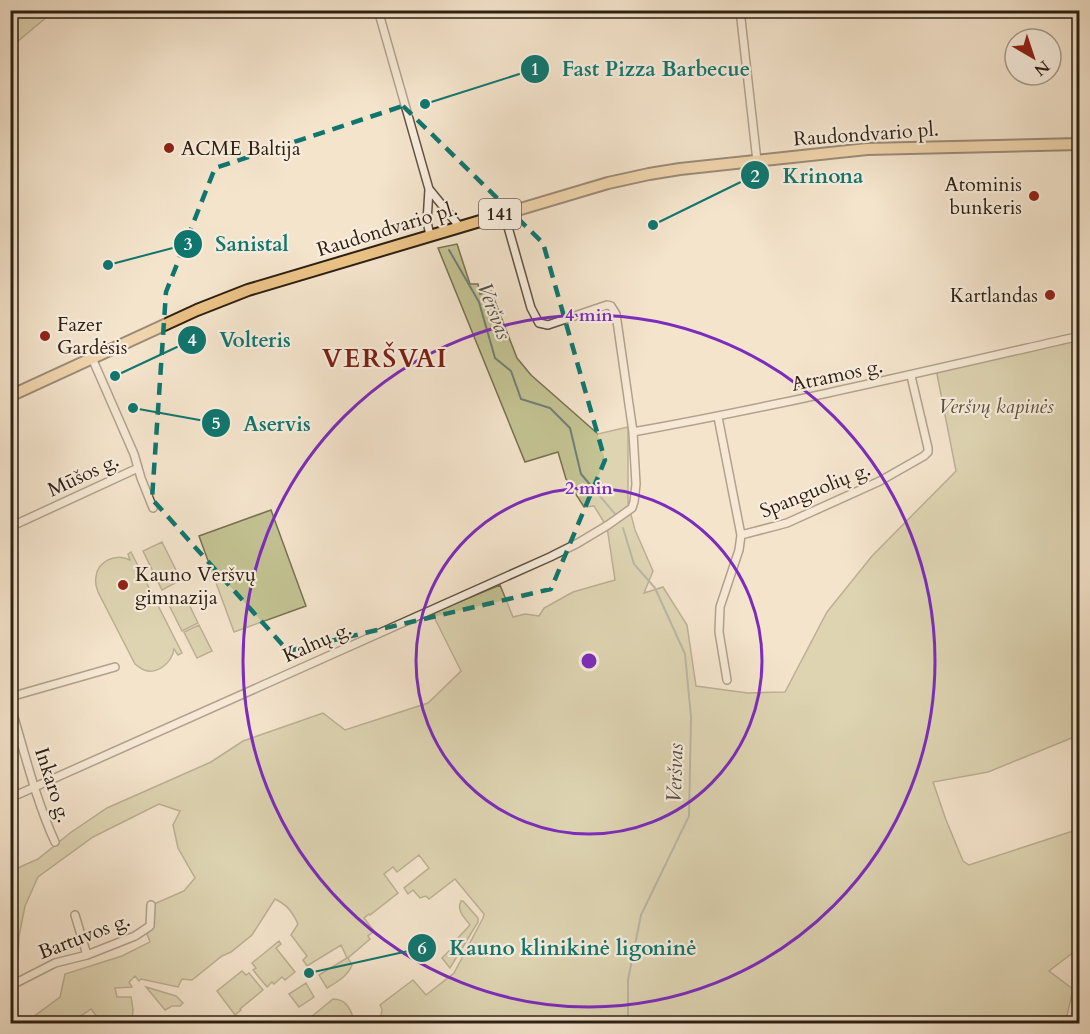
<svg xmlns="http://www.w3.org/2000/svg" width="1090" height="1034" font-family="Cardo,serif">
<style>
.green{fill:#c3c292;stroke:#787152;stroke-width:1.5}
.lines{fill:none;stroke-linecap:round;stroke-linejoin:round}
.stream{stroke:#707f76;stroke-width:2}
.minor-casing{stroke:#5f5140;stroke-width:10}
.primary-casing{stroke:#2d2012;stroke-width:14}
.minor{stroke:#f8edde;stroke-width:7}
.primary{stroke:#eac286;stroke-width:10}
.marked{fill:none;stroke:#0f766e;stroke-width:4.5;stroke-dasharray:12 8;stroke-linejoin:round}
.ring{fill:none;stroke:#7b2cbf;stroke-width:3}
.poi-dot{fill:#8f2418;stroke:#f8edde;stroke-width:2}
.labels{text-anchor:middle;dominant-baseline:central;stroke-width:4.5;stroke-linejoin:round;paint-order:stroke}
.shield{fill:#f8edde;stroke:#6a5e4f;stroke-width:1.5}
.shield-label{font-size:18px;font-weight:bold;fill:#2d2012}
.street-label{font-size:20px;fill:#2d2012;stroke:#f8edde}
.poi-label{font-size:20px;fill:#2d2012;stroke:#f8edde;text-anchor:start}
.park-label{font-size:20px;font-style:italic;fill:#5a5138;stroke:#f8edde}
.water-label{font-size:21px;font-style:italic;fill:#4e4f44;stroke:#f8edde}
.district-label{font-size:26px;font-weight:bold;letter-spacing:1.5px;fill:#7a1f14;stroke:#f8edde}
.centre{fill:#7b2cbf;stroke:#f8edde;stroke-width:3}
.ring-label{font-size:18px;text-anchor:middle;font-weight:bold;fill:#7b2cbf;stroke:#f8edde;stroke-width:4.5;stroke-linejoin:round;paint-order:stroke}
.leader{fill:none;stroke:#0f766e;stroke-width:2}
.callout-dot{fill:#0f766e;stroke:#f8edde;stroke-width:2}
.mark-label{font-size:18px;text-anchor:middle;font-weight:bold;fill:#fff}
.callout-label{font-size:21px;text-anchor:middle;font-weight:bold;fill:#0f766e;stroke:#f8edde;stroke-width:4.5;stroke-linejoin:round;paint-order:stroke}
</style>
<rect width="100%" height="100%" fill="#f4e4cc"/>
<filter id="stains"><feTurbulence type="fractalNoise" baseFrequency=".00333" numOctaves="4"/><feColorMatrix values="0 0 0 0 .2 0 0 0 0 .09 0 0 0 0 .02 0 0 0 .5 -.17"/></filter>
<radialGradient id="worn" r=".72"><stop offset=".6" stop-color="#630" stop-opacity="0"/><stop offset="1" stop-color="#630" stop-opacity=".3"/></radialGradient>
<!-- green -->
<path class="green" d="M 11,10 L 54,10 L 54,11 L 11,47 Z
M 457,244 L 470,284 L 478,284 L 480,294 L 491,291 L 517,358 L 531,375 L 598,434 L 628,427 L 628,503 L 635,530 L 653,571 L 644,593 L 663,587 L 687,625 L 696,686 L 748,693 L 785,692 L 827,612 L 872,556 L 956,471 L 936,369 L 1079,336 L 1079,735 L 988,772 L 933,782 L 946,820 L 963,861 L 969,865 L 1079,829 L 1079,948 L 1049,971 L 1073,989 L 1066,1020 L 1073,1023 L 380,1023 L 382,1009 L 380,1005 L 413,980 L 426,995 L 454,973 L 483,918 L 484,914 L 455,879 L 429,899 L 426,896 L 420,898 L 413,890 L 408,894 L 404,888 L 429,868 L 419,855 L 397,872 L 393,867 L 384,874 L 398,893 L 370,915 L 369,914 L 364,918 L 374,931 L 368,936 L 370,939 L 348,958 L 352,965 C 347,977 337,982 327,988 L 319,975 L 347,958 L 341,945 L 307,966 L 303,960 L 307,956 L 291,935 L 298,924 C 292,911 287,905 275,899 L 252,935 L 231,952 L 222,956 L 192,980 L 182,979 L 178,987 L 141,979 L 139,981 L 135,976 L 129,982 L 132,987 L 115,988 L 117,997 L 131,997 L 133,1009 L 132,1023 L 102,1023 L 91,1009 L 81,1016 L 87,1023 L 25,1023 L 60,997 L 65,974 L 122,956 L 150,942 L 147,934 L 154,926 L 154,904 L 184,891 L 195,878 L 178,848 L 173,825 L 180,811 L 159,804 L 93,837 L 38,877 L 25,906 L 19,936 L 18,959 L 11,965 L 11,871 L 38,859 L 70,833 L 107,808 L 211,762 L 243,741 L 323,713 L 345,730 L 428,703 L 461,671 L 432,613 L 500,585 L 513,617 L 525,614 L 539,616 L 544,608 L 573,592 L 615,580 L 607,527 L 594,506 L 584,507 L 566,479 L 558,452 L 525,462 L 438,248 Z
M 271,510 L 306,606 L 234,632 L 199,536 Z
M 162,542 L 181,580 L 162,590 L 143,551 Z
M 131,552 L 182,653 L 178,655 L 174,649 C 172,662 158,675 144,670 C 143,670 136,665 135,664 L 98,592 C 96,587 95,582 96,577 C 97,561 116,553 130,560 L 128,554 Z
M 184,594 L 198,623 L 182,631 L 168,603 Z
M 199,625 L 212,651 L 197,658 L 184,632 Z
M 461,901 L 463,901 L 478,918 L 478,922 L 450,968 L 442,958 L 452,948 L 457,939 L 470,925 C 465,918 456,911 461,901 Z
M 279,941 L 281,944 L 276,948 L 295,972 L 285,980 L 282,977 L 274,984 L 272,982 L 267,987 L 253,970 L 256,968 L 252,963 Z
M 242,971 L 246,975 L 249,973 L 263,990 L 240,1009 L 241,1010 L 235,1015 L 217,991 Z
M 306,983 L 314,997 L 299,1007 L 289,994 Z
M 146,987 L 176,996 L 183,1003 L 180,1006 L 172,1006 L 165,1010 Z
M 333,999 C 346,999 351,1009 354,1021 L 350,1023 L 304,1023 Z"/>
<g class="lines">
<!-- stream -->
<path class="stream" d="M 449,250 L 479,302 L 495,358 L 511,371 L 521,399 L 550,408 L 570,428 L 581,474 L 616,515
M 623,528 L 634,564 L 655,588 L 685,654 L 691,717 L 689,816 L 641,915 L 628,980 L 628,1024"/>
<defs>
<path id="minor" d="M 378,10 L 429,189 L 427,222 L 430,235
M 740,10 L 757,161
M 429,189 L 459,226
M 92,358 L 134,454 L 141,478 L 153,508
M 718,417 L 741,535
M 633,432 C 783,405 931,370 1080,336
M 10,527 L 138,468
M 727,680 L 719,632 L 720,607 L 739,550 L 741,535 L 787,523 L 880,481 L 924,456 L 928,452 L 928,448 L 911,376
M 10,697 L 115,667
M 10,704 C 24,750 35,798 55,842
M 10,798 L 550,557 L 578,543 L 608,525 L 632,508 L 634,502 L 636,484 L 633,432 L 616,314 L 611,306 L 607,305 L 548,325 L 539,323 L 531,308 L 504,213
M 75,915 L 87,955
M 10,986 L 55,963 L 87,955 L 135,936 L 150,926 L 151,905"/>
<path id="primary" d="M 10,396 L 197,310 L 248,290 L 608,183 L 649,174 L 680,169 L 867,149 L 1080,144"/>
</defs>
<!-- minor casing -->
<use href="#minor" class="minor-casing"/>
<!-- primary casing -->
<use href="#primary" class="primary-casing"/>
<!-- minor -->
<use href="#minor" class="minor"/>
<!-- primary -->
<use href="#primary" class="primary"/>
</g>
<!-- marked area -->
<path d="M0 0H1090V1034H0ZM 403,106 L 543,243 L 605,460 L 551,589 L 288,651 L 152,499 L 166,292 L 215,168 Z" fill="#f4e4cc" fill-opacity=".55" fill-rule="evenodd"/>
<path class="marked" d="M 403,106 L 543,243 L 605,460 L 551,589 L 288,651 L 152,499 L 166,292 L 215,168 Z"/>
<!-- distance rings -->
<g class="ring">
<circle cx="589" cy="661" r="173"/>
<circle cx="589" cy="661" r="346"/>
</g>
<!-- markers -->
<g class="poi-dot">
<circle cx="169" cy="148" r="6"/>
<circle cx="1034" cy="196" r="6"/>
<circle cx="1050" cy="295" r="6"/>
<circle cx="45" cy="336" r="6"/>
<circle cx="123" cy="585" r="6"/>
</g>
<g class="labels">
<!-- shield labels -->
<rect class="shield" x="479" y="199" width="42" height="30" rx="4.5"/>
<g class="shield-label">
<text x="500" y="214">141</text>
</g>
<!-- street labels -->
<g class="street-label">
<text transform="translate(866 134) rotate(-4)">Raudondvario pl.</text>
<text transform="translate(387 229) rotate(-17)">Raudondvario pl.</text>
<text transform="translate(837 375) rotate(-12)">Atramos g.</text>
<text transform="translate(83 475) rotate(-25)">Mūšos g.</text>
<text transform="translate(815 490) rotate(-22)">Spanguolių g.</text>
<text transform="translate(317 642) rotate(-24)">Kalnų g.</text>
<text transform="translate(53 785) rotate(72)">Inkaro g.</text>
<text transform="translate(84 936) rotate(-21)">Bartuvos g.</text>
</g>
<!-- poi labels -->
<g class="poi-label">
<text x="181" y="148">ACME Baltija</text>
<text x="1022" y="184" text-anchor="end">Atominis<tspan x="1022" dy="23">bunkeris</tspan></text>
<text x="1038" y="295" text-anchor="end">Kartlandas</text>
<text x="57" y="324">Fazer<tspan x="57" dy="23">Gardėsis</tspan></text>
<text x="135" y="574">Kauno Veršvų<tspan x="135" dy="23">gimnazija</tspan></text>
</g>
<!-- park labels -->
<g class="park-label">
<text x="996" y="406">Veršvų kapinės</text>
</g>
<!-- water labels -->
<g class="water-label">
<text transform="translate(494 311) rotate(69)">Veršvas</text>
<text transform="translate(675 773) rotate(-88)">Veršvas</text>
</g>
<!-- district labels -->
<g class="district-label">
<text x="385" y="358">VERŠVAI</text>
</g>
</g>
<circle cx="589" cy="661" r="9" class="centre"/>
<g class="ring-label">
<text x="589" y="321">4 min</text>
<text x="589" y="494">2 min</text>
</g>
<!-- callouts -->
<path class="leader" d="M425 104L535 69M653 225L755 175M108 265L188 244M115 376L192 340M133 408L216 423M309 973L422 948"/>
<g class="callout-dot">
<circle cx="425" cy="104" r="6"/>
<circle cx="653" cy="225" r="6"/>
<circle cx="108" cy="265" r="6"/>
<circle cx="115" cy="376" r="6"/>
<circle cx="133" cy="408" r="6"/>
<circle cx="309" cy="973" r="6"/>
<circle cx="535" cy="69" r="15"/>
<circle cx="755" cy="175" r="15"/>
<circle cx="188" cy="244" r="15"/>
<circle cx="192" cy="340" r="15"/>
<circle cx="216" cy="423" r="15"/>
<circle cx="422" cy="948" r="15"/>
</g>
<g class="mark-label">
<text x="535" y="75">1</text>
<text x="755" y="182">2</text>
<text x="188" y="250">3</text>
<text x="192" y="346">4</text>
<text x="216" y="429">5</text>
<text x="422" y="954">6</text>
</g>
<g class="callout-label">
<text x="656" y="76">Fast Pizza Barbecue</text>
<text x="823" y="183">Krinona</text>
<text x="252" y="251">Sanistal</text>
<text x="255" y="347">Volteris</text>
<text x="277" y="431">Aservis</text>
<text x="573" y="955">Kauno klinikinė ligoninė</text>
</g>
<!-- margin -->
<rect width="1090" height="1034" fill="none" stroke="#f4e4cc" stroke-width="36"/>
<rect x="12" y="12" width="1066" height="1010" fill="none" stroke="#2d2012" stroke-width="3"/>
<rect x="18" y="18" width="1054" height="998" fill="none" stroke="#2d2012" stroke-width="1.5"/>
<!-- north arrow -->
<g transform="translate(1033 57) rotate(141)"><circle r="28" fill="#f8edde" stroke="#a79b8c" stroke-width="1.5"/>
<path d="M0-4.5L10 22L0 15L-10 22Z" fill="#8f2418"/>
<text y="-9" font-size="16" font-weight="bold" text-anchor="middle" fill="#2d2012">N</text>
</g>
<rect width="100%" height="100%" filter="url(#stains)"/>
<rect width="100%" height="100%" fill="url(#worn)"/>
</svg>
